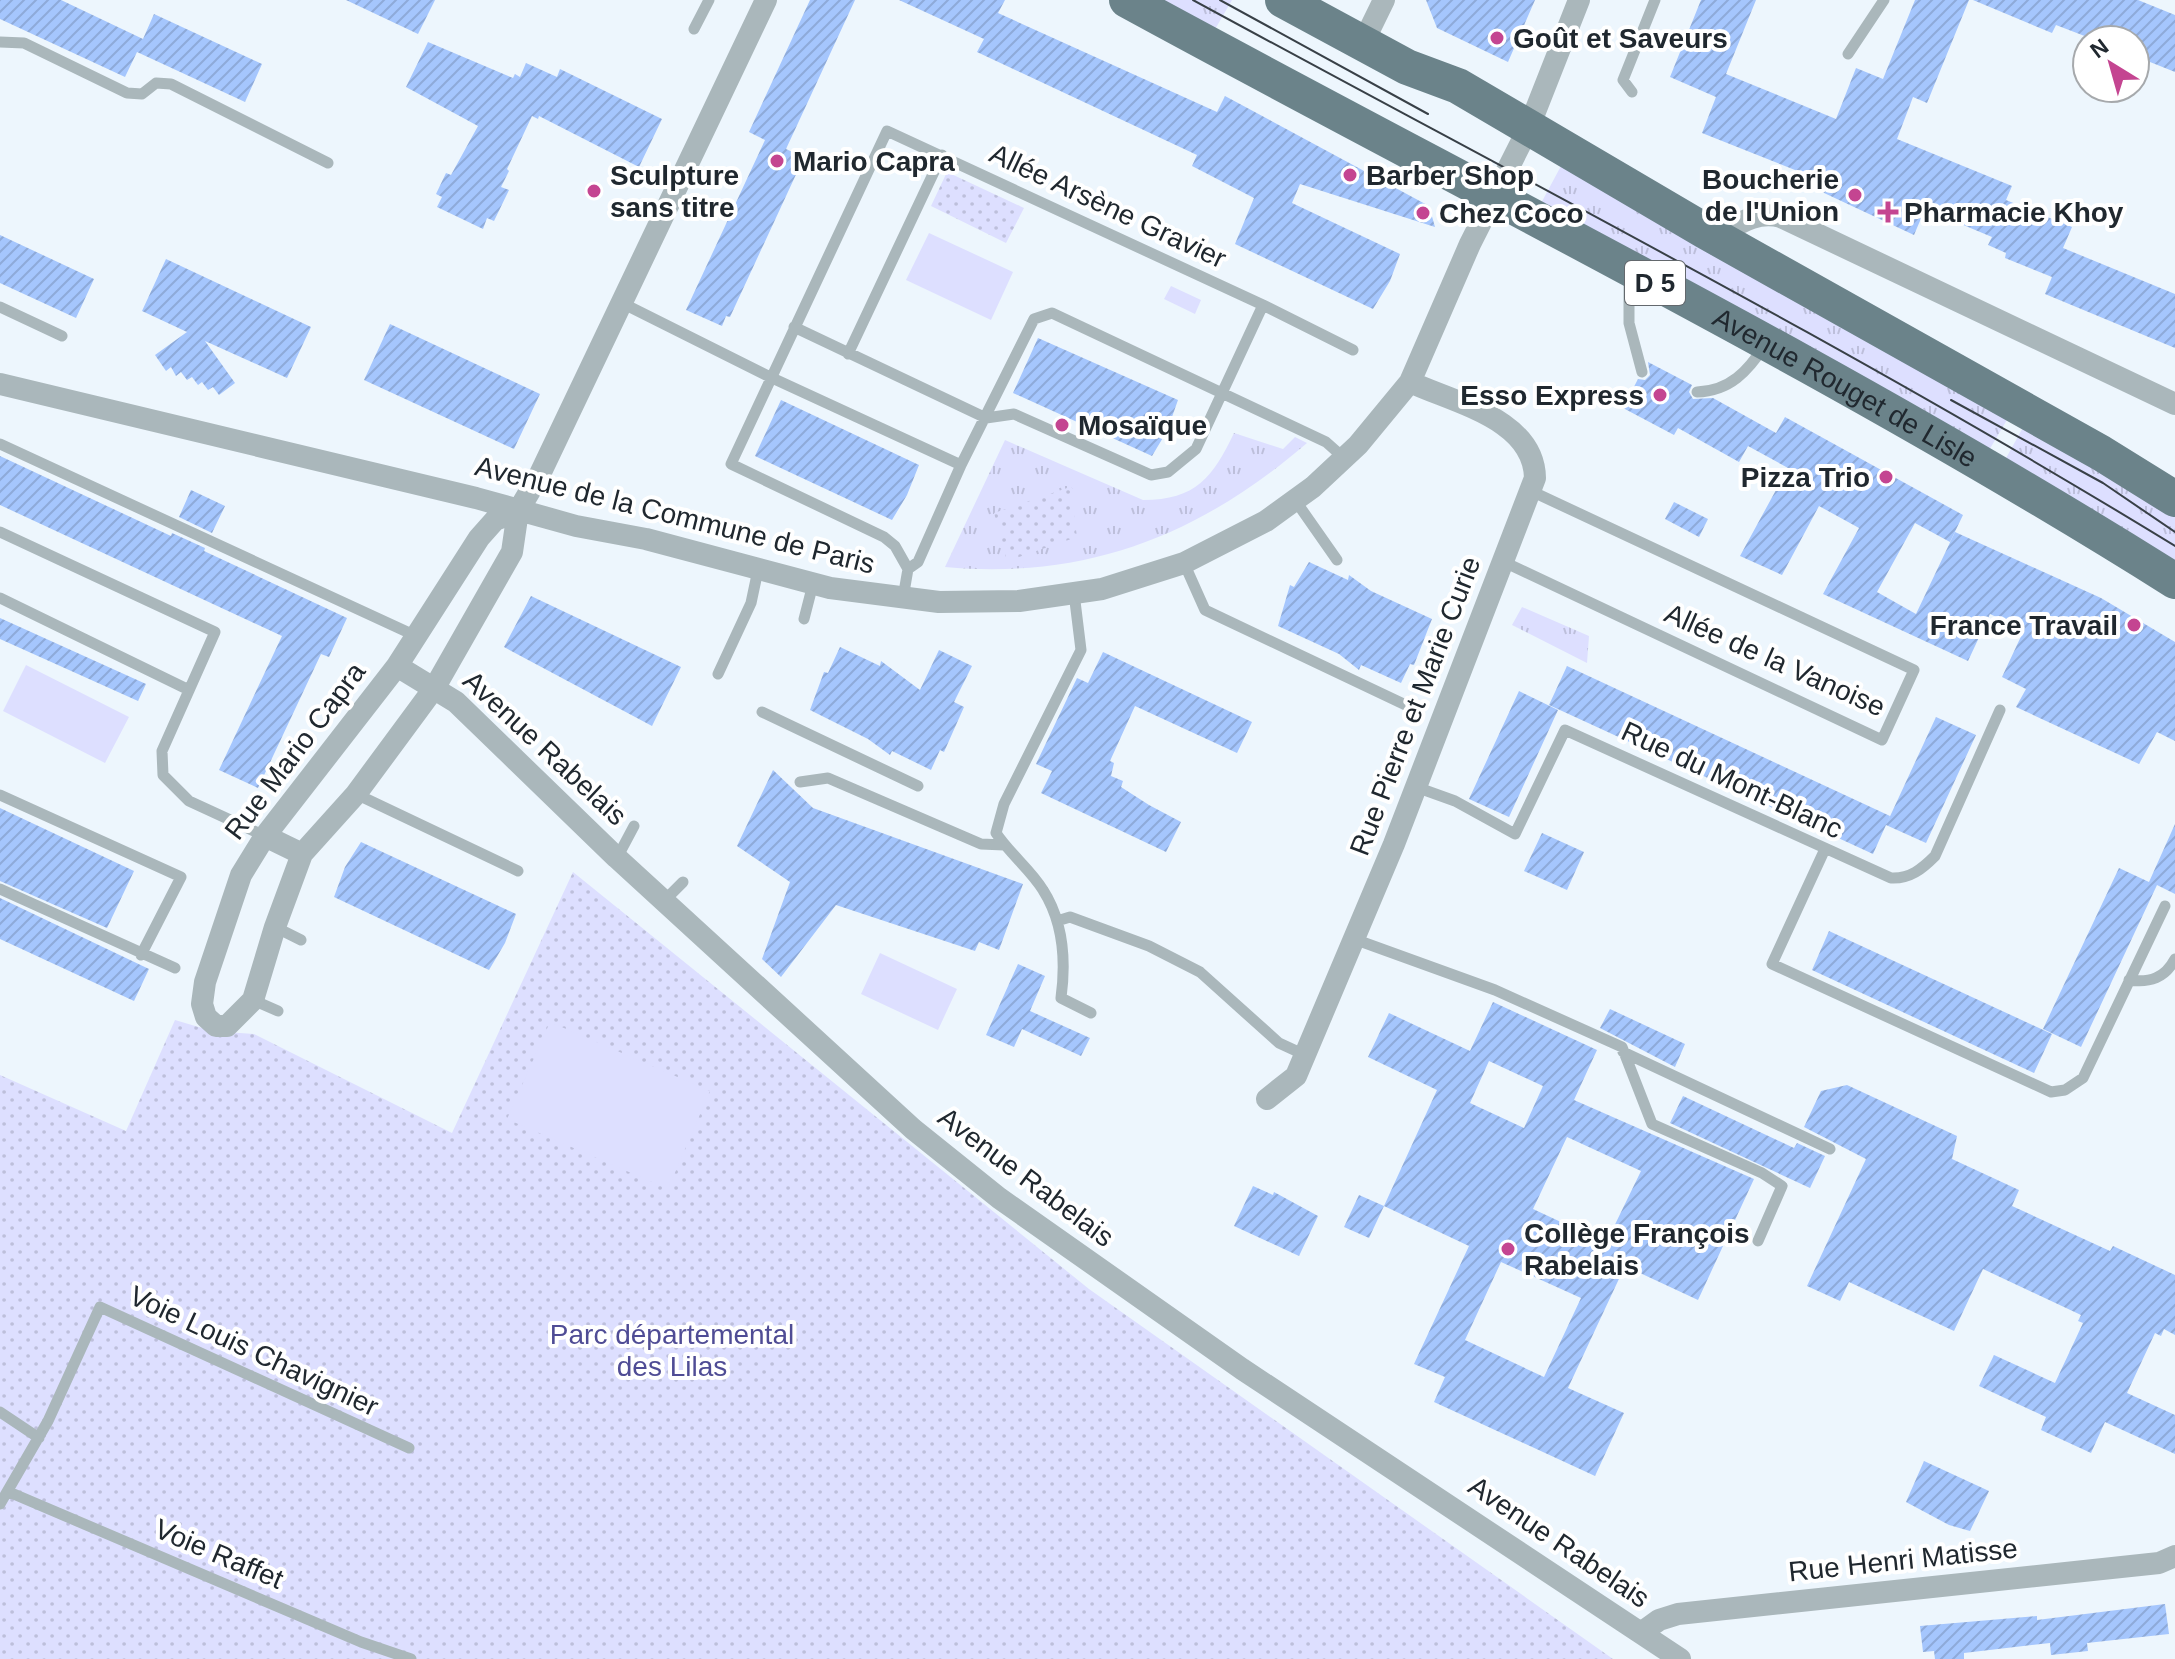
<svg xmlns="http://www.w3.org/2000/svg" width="2175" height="1659" font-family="Arial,sans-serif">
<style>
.grass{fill:url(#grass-tufts)}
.park{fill:url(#park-dots)}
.pitch{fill:#dddfff}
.building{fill:url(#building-hatch);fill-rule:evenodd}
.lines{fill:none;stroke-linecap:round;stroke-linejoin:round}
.lane{stroke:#aab7bb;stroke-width:11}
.street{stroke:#aab7bb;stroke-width:22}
.primary{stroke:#6b838a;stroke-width:36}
.tram{stroke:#384047;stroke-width:2}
.poi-dot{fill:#c44591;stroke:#fff;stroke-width:3}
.labels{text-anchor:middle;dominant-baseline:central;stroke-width:8;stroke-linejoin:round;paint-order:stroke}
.shield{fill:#fff;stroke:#63686d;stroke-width:2}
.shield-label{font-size:26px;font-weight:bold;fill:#20282f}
.poi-label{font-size:28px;font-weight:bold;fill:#20282f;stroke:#fff;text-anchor:start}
.street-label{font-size:28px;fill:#20282f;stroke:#fff}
.park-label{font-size:28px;fill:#4f4c95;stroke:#fff}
</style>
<defs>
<pattern id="grass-tufts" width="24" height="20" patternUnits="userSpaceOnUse" patternTransform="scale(2)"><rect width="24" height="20" fill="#dddfff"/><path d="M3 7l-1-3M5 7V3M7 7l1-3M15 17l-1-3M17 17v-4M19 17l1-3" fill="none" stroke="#bdbfdb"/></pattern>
<pattern id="park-dots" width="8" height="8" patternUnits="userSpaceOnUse" patternTransform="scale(2)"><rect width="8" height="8" fill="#dddfff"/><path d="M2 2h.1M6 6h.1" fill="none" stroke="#bdbfdb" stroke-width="1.8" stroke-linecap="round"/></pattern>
<pattern id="building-hatch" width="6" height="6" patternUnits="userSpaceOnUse" patternTransform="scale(2)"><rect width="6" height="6" fill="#a5c6fd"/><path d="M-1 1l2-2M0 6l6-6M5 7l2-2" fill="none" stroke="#8eaad9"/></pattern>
</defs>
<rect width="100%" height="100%" fill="#edf6fd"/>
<!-- grass -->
<path class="grass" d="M 1156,0 L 1232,0 L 1214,31 Z
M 1561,166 L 2011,413 L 1988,452 L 1539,207 Z
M 2026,422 L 2175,514 L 2175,567 L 2005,460 Z
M 1234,433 L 1283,449 L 1295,437 L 1307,443 C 1200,535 1087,580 945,567 L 1005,440 L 1143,500 C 1196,500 1213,477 1234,433 Z
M 1522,607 L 1589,636 L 1587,663 L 1512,625 Z"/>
<!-- park -->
<path class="park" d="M 947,172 L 1024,208 L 1006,243 L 931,206 Z
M 1070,487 L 1076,490 L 1072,500 L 1077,537 L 1007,561 L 994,513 Z
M 573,872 L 1089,1289 L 1613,1659 L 0,1659 L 0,1075 L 126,1131 L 175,1020 L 212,1031 L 254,1034 L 452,1133 Z"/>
<!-- pitch -->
<path class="pitch" d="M 929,233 L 1013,272 L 991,320 L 906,280 Z
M 1171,286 L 1201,300 L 1195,314 L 1164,299 Z
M 26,665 L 129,717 L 105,763 L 3,711 Z
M 880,953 L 957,989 L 938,1030 L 861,994 Z
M 550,1022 L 710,1091 L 668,1189 L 507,1119 Z"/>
<!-- building -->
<path class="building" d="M 0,0 L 61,0 L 143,39 L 154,14 L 262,64 L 245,102 L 137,52 L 125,77 L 0,19 Z
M 346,0 L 435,0 L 418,34 Z
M 810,0 L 855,0 L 786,149 L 801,156 L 796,166 L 799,168 L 730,317 L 726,316 L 722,326 L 686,310 L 765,140 L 749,132 Z
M 899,0 L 1005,0 L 998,13 L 1217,112 L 1225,96 L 1429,206 L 1435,227 L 1300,184 L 1292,203 L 1400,254 L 1390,281 L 1373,309 L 1235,244 L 1254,198 L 1192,166 L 1197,155 L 977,52 L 984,39 Z
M 1426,0 L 1535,0 L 1508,62 L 1437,28 Z
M 1701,0 L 1756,0 L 1726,74 L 1836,119 L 1856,68 L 1883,79 L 1915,0 L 1969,0 L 1927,103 L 1913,97 L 1897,139 L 2012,186 L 2006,200 L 2072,227 L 2063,248 L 2175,294 L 2175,348 L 2045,294 L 2052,277 L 2005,258 L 2006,253 L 1988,245 L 1992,237 L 1925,209 L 1914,235 L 1792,178 L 1795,170 L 1702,133 L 1716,97 L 1670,77 Z
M 1973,0 L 2138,0 L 2175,15 L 2175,72 L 2135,56 L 2135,40 L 2095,40 L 2056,25 L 2052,33 Z
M 428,42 L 513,78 L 515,74 L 520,77 L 526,63 L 557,77 L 560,69 L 662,119 L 639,167 L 539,116 L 538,119 L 532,116 L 507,169 L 509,171 L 501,187 L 509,190 L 494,221 L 487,218 L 483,229 L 437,207 L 442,197 L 436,194 L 446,173 L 451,175 L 478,126 L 406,87 Z
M 0,235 L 94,279 L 76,318 L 0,283 Z
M 166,259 L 311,327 L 287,378 L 205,341 L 235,383 L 219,395 L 213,387 L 208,390 L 202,382 L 198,385 L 192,377 L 187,380 L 181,372 L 176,376 L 171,367 L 166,371 L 155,355 L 187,332 L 142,311 Z
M 390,324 L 540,394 L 514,449 L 364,380 Z
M 1038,338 L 1178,400 L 1167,431 L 1152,456 L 1013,393 Z
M 1648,362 L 1692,385 L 1689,392 L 1693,399 L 1713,398 L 1776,433 L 1785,417 L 1963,515 L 1950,542 L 1915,523 L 1877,592 L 1916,614 L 1955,532 L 2101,598 L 2175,642 L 2175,741 L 2157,732 L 2139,764 L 2016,707 L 2026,689 L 2002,677 L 2024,630 L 1990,614 L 1968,661 L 1823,594 L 1859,528 L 1819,506 L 1782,575 L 1740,556 L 1788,468 L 1748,446 L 1739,462 L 1678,428 L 1674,435 L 1623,408 L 1638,379 L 1645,380 L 1650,375 Z
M 781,400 L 919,465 L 907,495 L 892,520 L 755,456 Z
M 0,456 L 171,536 L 172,533 L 205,548 L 204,551 L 347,618 L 329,657 L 321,654 L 258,788 L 219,770 L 282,636 L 0,505 Z
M 191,490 L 225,506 L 212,533 L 179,517 Z
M 1674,502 L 1708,519 L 1699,537 L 1665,519 Z
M 1309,562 L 1348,580 L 1349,575 L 1371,591 L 1432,619 L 1414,665 L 1410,664 L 1401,683 L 1361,665 L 1359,670 L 1339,654 L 1278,626 L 1290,585 L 1294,587 Z
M 531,596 L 681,667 L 652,726 L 504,647 Z
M 0,618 L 146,684 L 138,701 L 0,639 Z
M 840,647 L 880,666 L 881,661 L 920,690 L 939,650 L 972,666 L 954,702 L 964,707 L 944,752 L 940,750 L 931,770 L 892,751 L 890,755 L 868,739 L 810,710 L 824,672 L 828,673 Z
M 1103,652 L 1252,722 L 1237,753 L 1135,706 L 1110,761 L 1114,763 L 1111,776 L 1123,781 L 1121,787 L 1149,805 L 1181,822 L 1166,852 L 1041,793 L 1052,771 L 1036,764 L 1077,678 L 1088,683 Z
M 1567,666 L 1890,816 L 1873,854 L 1549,705 Z
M 1519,691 L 1558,710 L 1509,817 L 1469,799 Z
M 1936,717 L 1976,735 L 1926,843 L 1886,825 Z
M 773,770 L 813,808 L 1023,884 L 999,950 L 979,942 L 975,951 L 836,905 L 781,977 L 762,959 L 790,882 L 737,846 Z
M 0,808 L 134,871 L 107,928 L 0,881 Z
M 2175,824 L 2175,894 L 2157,885 L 2081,1047 L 2043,1029 L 2119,868 L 2149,882 Z
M 1542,833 L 1584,852 L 1567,890 L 1524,871 Z
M 361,842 L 516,914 L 505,943 L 489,970 L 334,897 L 345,867 Z
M 0,898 L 149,969 L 134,1001 L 0,939 Z
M 1829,931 L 2052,1034 L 2034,1073 L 1812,970 Z
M 1018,964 L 1045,976 L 1030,1011 L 1090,1038 L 1081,1056 L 1022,1029 L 1014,1047 L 986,1035 Z
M 1493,1002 L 1597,1050 L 1574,1100 L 1754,1179 L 1698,1300 L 1625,1266 L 1568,1388 L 1624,1413 L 1595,1476 L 1434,1402 L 1445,1377 L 1414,1364 L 1469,1246 L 1384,1206 L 1437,1090 L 1368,1057 L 1389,1013 L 1470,1051 ZM 1489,1061 L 1543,1086 L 1524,1128 L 1470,1103 ZM 1567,1137 L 1641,1171 L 1606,1243 L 1533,1209 ZM 1501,1262 L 1581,1298 L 1544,1377 L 1465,1340 Z
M 1610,1009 L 1685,1044 L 1675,1067 L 1600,1028 Z
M 1847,1085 L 1957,1136 L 1952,1159 L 2019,1190 L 2012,1206 L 2110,1251 L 2113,1246 L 2175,1275 L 2175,1335 L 2164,1329 L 2161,1336 L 2155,1333 L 2127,1393 L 2175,1415 L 2175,1454 L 2105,1422 L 2091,1453 L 2041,1430 L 2046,1417 L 1979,1386 L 1994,1355 L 2055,1383 L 2083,1323 L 2078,1321 L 2081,1315 L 1983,1269 L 1954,1331 L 1849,1282 L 1840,1301 L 1807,1286 L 1866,1159 L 1804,1127 L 1821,1091 Z
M 1683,1096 L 1794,1148 L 1797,1143 L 1825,1156 L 1810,1188 L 1670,1123 Z
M 1253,1186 L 1273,1195 L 1274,1192 L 1318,1216 L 1299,1256 L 1234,1226 Z
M 1359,1195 L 1384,1206 L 1369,1238 L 1344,1227 Z
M 1924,1461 L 1989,1491 L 1970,1531 L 1949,1525 L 1906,1502 Z
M 2165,1604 L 2169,1634 L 2087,1643 L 2088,1651 L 2051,1655 L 2050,1643 L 1964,1653 L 1964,1659 L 1935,1659 L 1934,1651 L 1923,1652 L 1920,1626 L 2037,1616 L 2037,1620 Z"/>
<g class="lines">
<!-- lane -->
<path class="lane" d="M 694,29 L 709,0
M 0,42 L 24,43 L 127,93 L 142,94 L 156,83 L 171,84 L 328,163
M 1848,54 L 1884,0
M 1632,92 L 1623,80 L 1655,0
M 1629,273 L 1629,323 L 1642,372
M 622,303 L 770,377 L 961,465 L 918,562 L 908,569 L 903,598
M 0,307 L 62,336
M 794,327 L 986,418 L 1014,414 L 1151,475 L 1168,472 L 1196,449 L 1263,305 L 1353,350
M 848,354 L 942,155
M 1697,392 C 1730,391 1748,371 1765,345
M 0,444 L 416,636
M 961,465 L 1034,319 L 1052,313 L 1326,442 L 1344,458
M 1295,500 L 1337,560
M 0,532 L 215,632 L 162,751 L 163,775 L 189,801 L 265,836
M 1504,562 L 1882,740 L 1914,670 L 1531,491
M 1184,563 L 1205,610 L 1412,708
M 908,569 L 895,546 L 884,537 L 731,464 L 887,131 L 1263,305
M 1074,593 L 1081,650 L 1004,804 L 996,833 C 1010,854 1031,870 1043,890 C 1064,923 1066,961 1061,998 L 1091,1013
M 0,598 L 189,690
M 804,619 L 813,584
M 718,674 L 751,603 L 758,570
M 762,712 L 918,786
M 800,782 L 828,778 L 981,844 L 1004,845
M 1416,787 L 1455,801 L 1515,834 L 1565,730 L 1891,878 C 1910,879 1922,869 1935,856 L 2000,710
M 356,794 L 518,871
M 0,795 L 181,877 L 141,955
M 1825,849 L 1772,964 L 2051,1092 L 2065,1090 L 2083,1078 L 2165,906
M 617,858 L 634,826
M 0,889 L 175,968
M 665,900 L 683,882
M 1057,921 L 1070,917 L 1149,946 L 1200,972 L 1279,1043 L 1305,1055
M 275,927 L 301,940
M 1354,939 L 1495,990 L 1622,1047 L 1652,1124 L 1762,1173 L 1782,1186 L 1758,1241
M 2129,980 C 2150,983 2165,978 2175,959
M 253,1000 L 278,1011
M 1623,1052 L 1830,1149
M 0,1412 L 39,1438
M 9,1492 L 361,1642 L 411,1659
M 0,1504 L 48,1421 L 100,1307 L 409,1448"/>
<!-- street -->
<path class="street" d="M 1363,43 L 1384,0
M 1715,237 C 1737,225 1756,210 1781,217 L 2175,404
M 0,384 L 476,498 L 576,526 L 646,539 L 830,588 L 939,602 L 1019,601 L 1102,589 L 1184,563 L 1266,521 L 1313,487 L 1358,445 L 1410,382 L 1470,244 L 1529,127 L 1579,0
M 518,511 L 512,552 L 435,687 L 356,794 L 302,854 L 275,927 L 253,1000 L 227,1026 L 216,1026 L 206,1017 L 202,1004 L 205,982 L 241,875 L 265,836 L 397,666 L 479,538 L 495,520 Z
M 518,511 L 540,474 L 766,0
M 397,666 L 456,702 L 617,858 L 913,1129 L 999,1198 L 1242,1369 L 1680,1659
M 265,836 L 302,854
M 1267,1099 L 1296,1076 L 1394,844 L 1535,478 C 1534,419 1455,403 1410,382
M 1641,1633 L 1659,1620 L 1678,1614 L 2159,1563 L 2175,1556"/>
<!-- primary -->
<g class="primary">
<path id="s1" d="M 1127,0 C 1477,191 1837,368 2175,581"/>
<path d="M 1283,0 L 1407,67 L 1458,86 L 1705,231 L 2101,453 L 2175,499"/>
</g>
<!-- tram -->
<path class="tram" d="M 1193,0 C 1522,179 1856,350 2175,546
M 1220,0 L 1428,114
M 1951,400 L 2103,483 L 2175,532"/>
</g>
<!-- markers -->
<g class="poi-dot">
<circle cx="1497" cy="38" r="8"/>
<circle cx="777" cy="161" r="8"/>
<circle cx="1350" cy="175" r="8"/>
<circle cx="594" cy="191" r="8"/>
<circle cx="1855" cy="195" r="8"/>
<path d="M1884 200h8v8h8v8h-8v8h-8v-8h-8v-8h8z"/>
<circle cx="1423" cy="213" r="8"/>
<circle cx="1660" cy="395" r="8"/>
<circle cx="1062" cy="425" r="8"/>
<circle cx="1886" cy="477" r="8"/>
<circle cx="2134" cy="625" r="8"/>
<circle cx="1508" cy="1249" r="8"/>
</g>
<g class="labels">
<!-- shield labels -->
<rect class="shield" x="1625" y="261" width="60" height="44" rx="6"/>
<g class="shield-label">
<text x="1655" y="283">D 5</text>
</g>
<!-- poi labels -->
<g class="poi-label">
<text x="1513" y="38">Goût et Saveurs</text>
<text x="793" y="161">Mario Capra</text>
<text x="610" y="175">Sculpture<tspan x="610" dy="32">sans titre</tspan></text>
<text x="1366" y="175">Barber Shop</text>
<text x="1839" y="179" text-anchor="end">Boucherie<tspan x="1839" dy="32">de l'Union</tspan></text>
<text x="1904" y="212">Pharmacie Khoy</text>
<text x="1439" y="213">Chez Coco</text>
<text x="1644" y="395" text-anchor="end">Esso Express</text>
<text x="1078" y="425">Mosaïque</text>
<text x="1870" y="477" text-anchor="end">Pizza Trio</text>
<text x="2118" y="625" text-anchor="end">France Travail</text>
<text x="1524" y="1233">Collège François<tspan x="1524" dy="32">Rabelais</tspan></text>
</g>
<!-- street labels -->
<g class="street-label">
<text transform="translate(1108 206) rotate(25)">Allée Arsène Gravier</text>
<text stroke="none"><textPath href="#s1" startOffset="816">Avenue Rouget de Lisle</textPath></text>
<text transform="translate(675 515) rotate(14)">Avenue de la Commune de Paris</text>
<text transform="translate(1775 660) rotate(24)">Allée de la Vanoise</text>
<text transform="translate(1415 706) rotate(-69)">Rue Pierre et Marie Curie</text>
<text transform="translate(545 748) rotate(43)">Avenue Rabelais</text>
<text transform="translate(295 751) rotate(-53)">Rue Mario Capra</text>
<text transform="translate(1732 780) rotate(25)">Rue du Mont-Blanc</text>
<text transform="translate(1026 1177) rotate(37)">Avenue Rabelais</text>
<text transform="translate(254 1351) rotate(25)">Voie Louis Chavignier</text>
<text transform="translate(1559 1542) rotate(34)">Avenue Rabelais</text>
<text transform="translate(219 1554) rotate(23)">Voie Raffet</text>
<text transform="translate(1903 1560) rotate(-6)">Rue Henri Matisse</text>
</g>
<!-- park labels -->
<g class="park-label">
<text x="672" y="1334">Parc départemental<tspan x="672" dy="32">des Lilas</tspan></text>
</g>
</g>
<!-- north arrow -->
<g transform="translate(2111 64) rotate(323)"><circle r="38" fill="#ffffff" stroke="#a6a9ac" stroke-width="2"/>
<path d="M0-6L14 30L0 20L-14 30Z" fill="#c44591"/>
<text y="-12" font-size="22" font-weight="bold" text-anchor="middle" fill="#20282f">N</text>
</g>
</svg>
